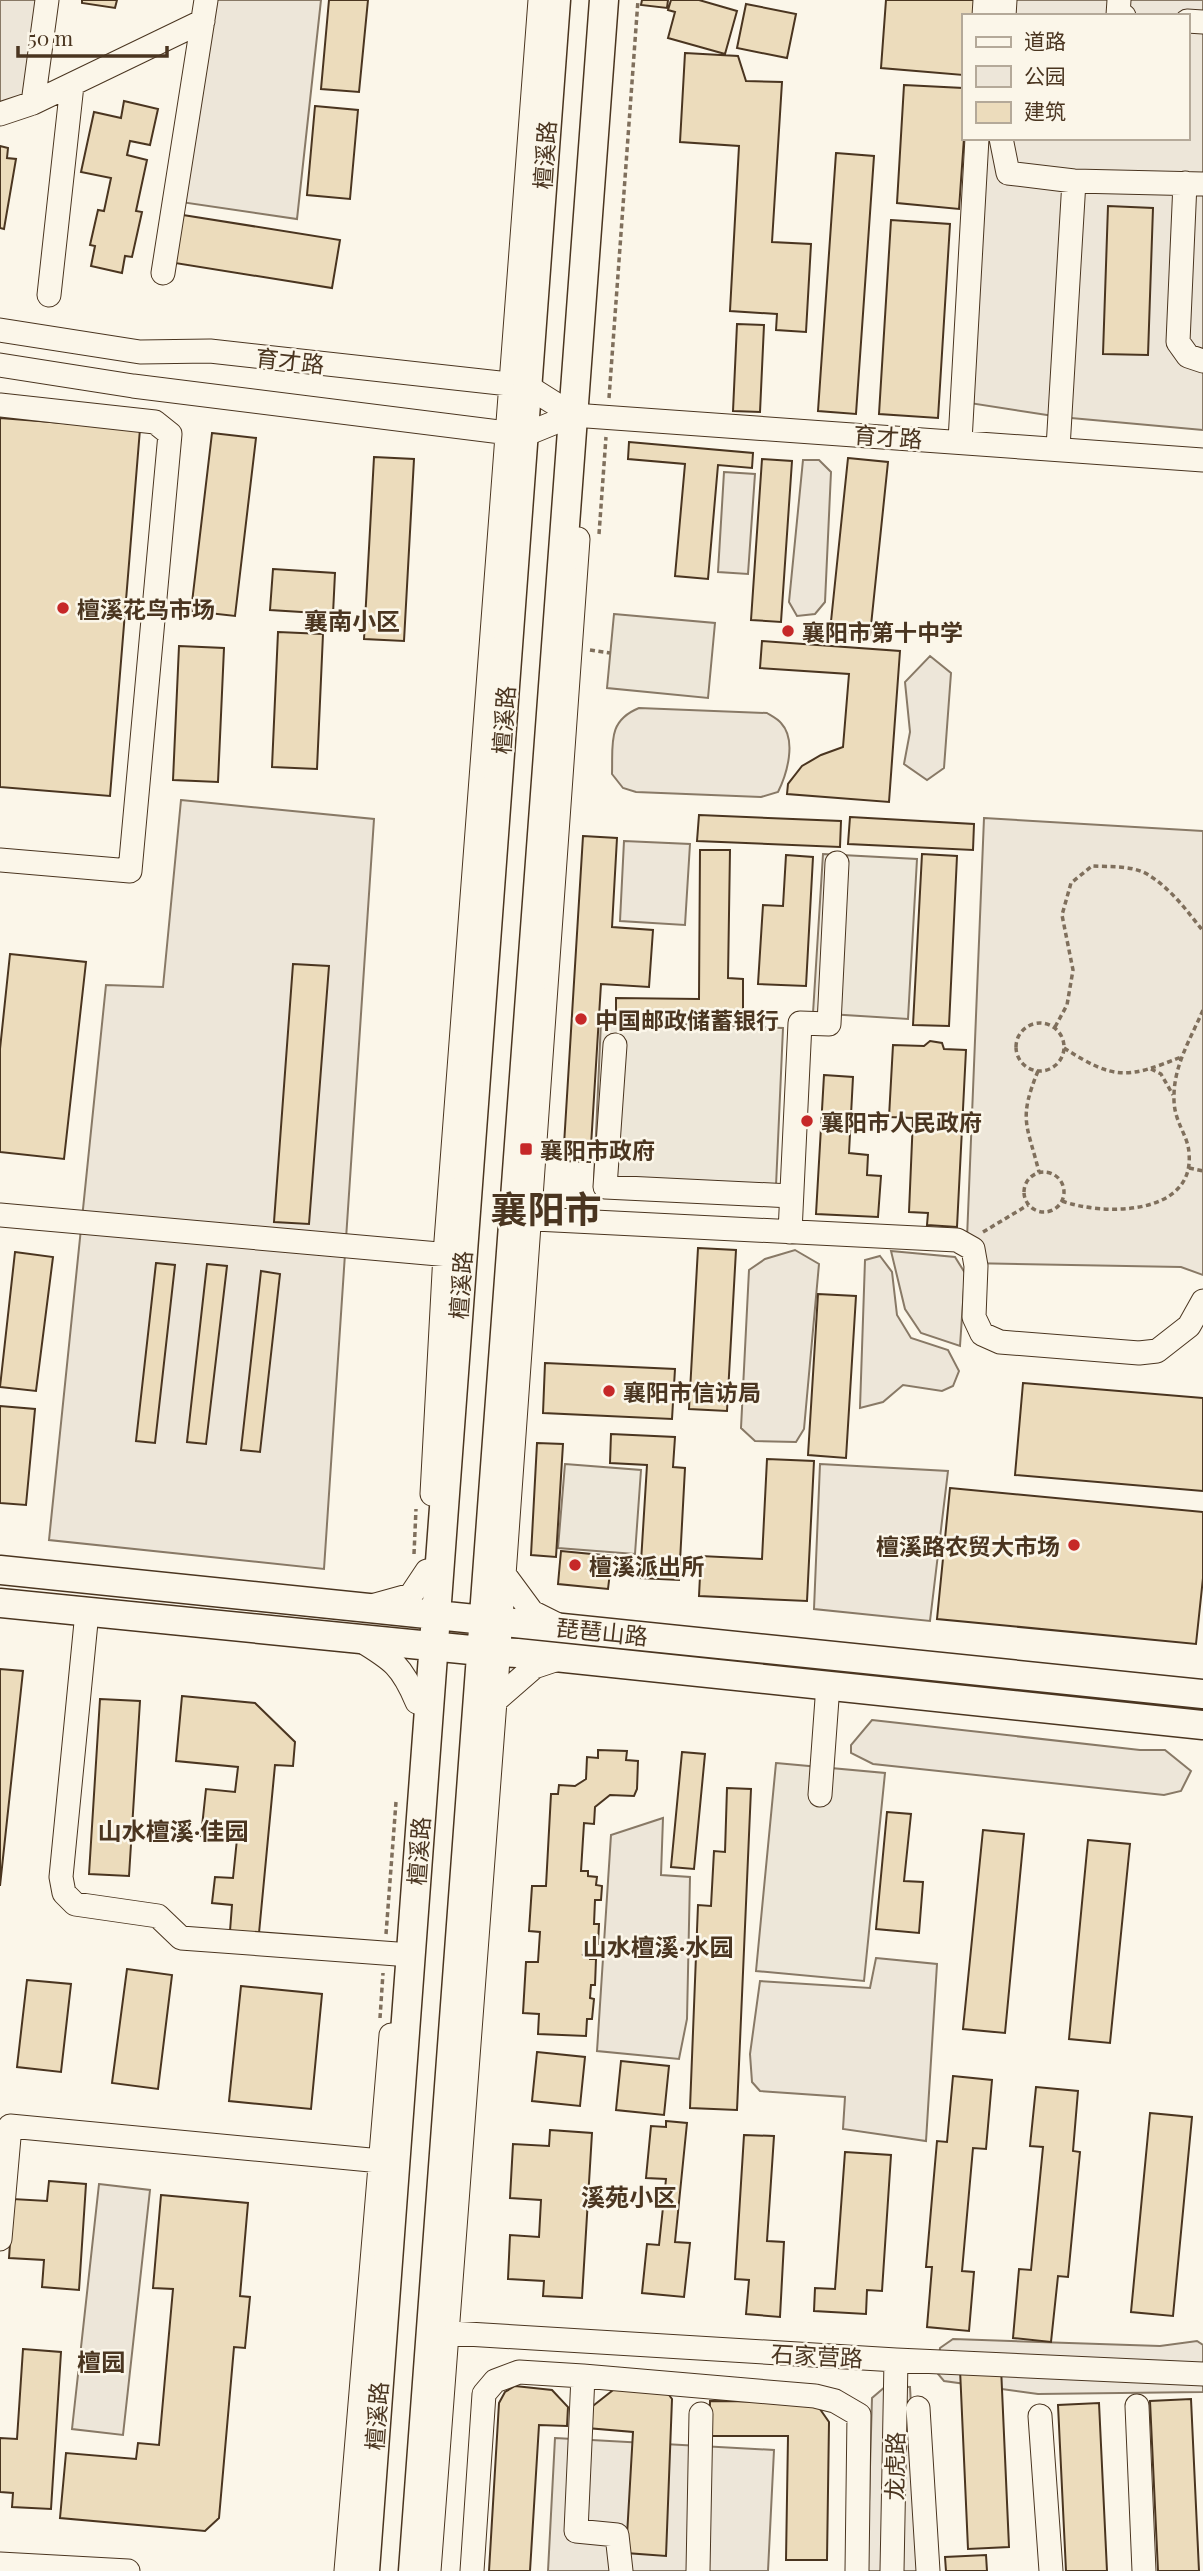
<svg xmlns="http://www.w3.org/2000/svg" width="1203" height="2571" font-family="'Playfair Display','Noto Sans SC',serif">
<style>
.green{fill:#ede6d9;stroke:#887966;stroke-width:2}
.parking{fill:#ede7d9;stroke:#887966;stroke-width:2}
.building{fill:#ecdcbc;stroke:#4a3520;stroke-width:2}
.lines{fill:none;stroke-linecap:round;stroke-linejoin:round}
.minor-casing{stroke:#4a3520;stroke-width:25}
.major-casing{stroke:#4a3520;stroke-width:31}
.path{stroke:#7f6f5c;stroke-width:3.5;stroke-dasharray:5 3.5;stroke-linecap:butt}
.minor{stroke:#fbf6e9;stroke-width:23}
.major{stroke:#fbf6e9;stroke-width:28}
.poi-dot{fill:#c62828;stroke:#fbf6e9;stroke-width:2.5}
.labels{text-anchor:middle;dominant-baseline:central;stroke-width:5;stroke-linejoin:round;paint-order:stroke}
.street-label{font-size:23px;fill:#4a3520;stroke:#fbf6e9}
.poi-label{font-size:23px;font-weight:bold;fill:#4a3520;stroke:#fbf6e9;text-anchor:start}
.neighbourhood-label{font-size:24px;font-weight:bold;fill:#4a3520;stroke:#fbf6e9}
.town-label{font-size:37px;font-weight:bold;fill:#4a3520;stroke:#fbf6e9}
</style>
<rect width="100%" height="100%" fill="#fbf6e9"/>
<!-- green -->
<path class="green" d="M 0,0 L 47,0 L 33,103 L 0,114 Z
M 206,0 L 321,0 L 297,219 L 174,201 Z
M 981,0 L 1203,0 L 1203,430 L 1060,417 L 963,402 L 975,138 L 1187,138 L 1187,16 L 980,16 Z
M 803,460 L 819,460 L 831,472 L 825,602 L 815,614 L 797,616 L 789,602 Z
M 724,472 L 755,474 L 748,574 L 718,572 Z
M 930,656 L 951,673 L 944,768 L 927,780 L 904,764 L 910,732 L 905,682 Z
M 639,708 L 767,713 C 772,716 778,719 781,723 C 797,740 787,774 778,792 L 761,797 L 636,792 L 623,788 L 612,774 C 613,744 607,721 639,708 Z
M 181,800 L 374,819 L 324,1569 L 49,1540 L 106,985 L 163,987 Z
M 984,818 L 1203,831 L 1203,1275 L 1181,1267 L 966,1263 Z
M 624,841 L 690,844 L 685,925 L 620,921 Z
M 795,1250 L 819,1264 L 804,1429 L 796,1442 L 755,1441 L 741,1428 L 749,1270 L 765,1259 Z
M 891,1251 L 955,1257 L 965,1273 L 960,1346 L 921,1333 L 905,1309 Z
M 880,1256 L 892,1272 L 897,1315 L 911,1338 L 948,1350 L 959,1371 L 953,1386 L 942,1391 L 903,1385 L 883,1402 L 860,1408 L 865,1260 Z
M 820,1464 L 948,1471 L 930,1621 L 814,1609 Z
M 872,1720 L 1140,1750 L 1165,1750 L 1191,1771 L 1181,1791 L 1164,1795 L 873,1764 L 851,1753 L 851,1745 Z
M 663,1818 L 661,1875 L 690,1877 L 687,2019 L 679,2059 L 597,2051 L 611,1835 Z
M 876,1958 L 937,1964 L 926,2141 L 843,2129 L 845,2097 L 760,2091 L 752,2082 L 750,2054 L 760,1981 L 870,1988 Z
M 99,2184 L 150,2190 L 123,2435 L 72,2429 Z
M 953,2339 L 1160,2346 L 1197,2341 L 1203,2345 L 1203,2392 L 1038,2394 L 944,2381 L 938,2374 L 940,2348 Z
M 886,2386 L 910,2387 L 920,2571 L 867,2571 L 872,2398 Z
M 555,2438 L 774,2450 L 768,2571 L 548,2571 Z"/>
<!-- parking -->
<path class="parking" d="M 614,614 L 715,623 L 708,698 L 607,688 Z
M 823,854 L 917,859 L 908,1019 L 813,1013 Z
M 601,1021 L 783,1028 L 776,1186 L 594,1179 Z
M 565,1464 L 641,1470 L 635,1554 L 558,1548 Z
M 776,1763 L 885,1773 L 864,1981 L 756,1971 Z"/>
<!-- building -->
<path class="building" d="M 82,0 L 117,0 L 115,8 L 82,3 Z
M 329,0 L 368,0 L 359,92 L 321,89 Z
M 642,0 L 668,0 L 667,8 L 641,5 Z
M 671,0 L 699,0 L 737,11 L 725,54 L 668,38 L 675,12 L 668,10 Z
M 886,0 L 978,0 L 977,16 L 963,16 L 963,75 L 881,68 Z
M 746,4 L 796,14 L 787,58 L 737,48 Z
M 685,53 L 738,56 L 746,81 L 782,82 L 772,242 L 811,244 L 806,332 L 776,330 L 777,314 L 730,311 L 739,146 L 680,142 Z
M 904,85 L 963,88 L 964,138 L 959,209 L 897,203 Z
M 124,101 L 158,109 L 150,145 L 130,141 L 127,155 L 147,160 L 136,211 L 142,212 L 132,257 L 125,256 L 122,273 L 91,266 L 95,246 L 90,245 L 98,210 L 104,211 L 111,178 L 81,172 L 94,112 L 121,118 Z
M 315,106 L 358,110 L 350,199 L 307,195 Z
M 0,146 L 8,148 L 7,158 L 16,159 L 4,229 L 0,228 Z
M 836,153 L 874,156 L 856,414 L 818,411 Z
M 1108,206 L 1153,208 L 1148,355 L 1103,354 Z
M 183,215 L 340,240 L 332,288 L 175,263 Z
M 891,220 L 950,224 L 938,418 L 879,414 Z
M 737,324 L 764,325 L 760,412 L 733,411 Z
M 0,418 L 140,429 L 110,796 L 0,787 Z
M 212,433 L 256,438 L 235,616 L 191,611 Z
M 629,442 L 753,453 L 752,468 L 718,465 L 708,579 L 675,576 L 685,464 L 628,459 Z
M 374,457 L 414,459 L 404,641 L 364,639 Z
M 848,458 L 888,462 L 870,635 L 830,631 Z
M 762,459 L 792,461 L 781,622 L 751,620 Z
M 273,569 L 335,573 L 333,614 L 270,610 Z
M 278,632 L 323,634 L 317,769 L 272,767 Z
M 762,641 L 900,651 L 889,802 L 787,794 L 788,784 L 802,766 L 821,755 L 843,747 L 849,674 L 760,668 Z
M 179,646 L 224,648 L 218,782 L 173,780 Z
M 699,815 L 841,821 L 840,847 L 697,841 Z
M 850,817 L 974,824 L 973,850 L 848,844 Z
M 583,836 L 617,838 L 612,927 L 653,930 L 649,987 L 601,984 L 590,1162 L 563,1161 Z
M 700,850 L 730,850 L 728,978 L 743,979 L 743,1017 L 616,1016 L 616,998 L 699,999 Z
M 922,854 L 957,856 L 949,1026 L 913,1025 Z
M 786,855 L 813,857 L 806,986 L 758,984 L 763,905 L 783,906 Z
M 10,954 L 86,962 L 64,1159 L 0,1152 L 0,1049 Z
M 293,964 L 329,966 L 309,1224 L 274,1222 Z
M 930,1041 L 942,1043 L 944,1049 L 966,1050 L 957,1227 L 927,1225 L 928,1213 L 909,1212 L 913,1118 L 889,1117 L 893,1045 L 924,1046 Z
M 824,1075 L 853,1077 L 849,1153 L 868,1155 L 867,1175 L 881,1176 L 878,1217 L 816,1214 Z
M 698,1248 L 736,1250 L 727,1411 L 689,1409 Z
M 15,1252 L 53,1257 L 36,1391 L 0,1387 Z
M 156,1263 L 175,1265 L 155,1443 L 136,1441 Z
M 207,1264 L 227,1266 L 206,1444 L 187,1442 Z
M 261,1271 L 280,1274 L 260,1452 L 241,1450 Z
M 818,1294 L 856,1296 L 846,1458 L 808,1455 Z
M 545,1363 L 675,1369 L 672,1419 L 543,1413 Z
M 1023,1383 L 1203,1398 L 1203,1491 L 1015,1475 Z
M 0,1406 L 35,1409 L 26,1505 L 0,1503 Z
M 611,1434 L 675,1437 L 673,1467 L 685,1468 L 679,1580 L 640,1578 L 647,1465 L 610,1463 Z
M 537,1443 L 563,1444 L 556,1557 L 531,1555 Z
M 767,1459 L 814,1461 L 807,1601 L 699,1596 L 701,1556 L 762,1559 Z
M 950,1488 L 1203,1512 L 1203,1578 L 1196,1644 L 937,1619 Z
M 561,1551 L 612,1556 L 608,1589 L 558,1584 Z
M 0,1669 L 23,1671 L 0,1886 Z
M 182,1696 L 255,1703 L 295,1742 L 293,1766 L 275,1765 L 259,1933 L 230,1931 L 232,1905 L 212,1903 L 215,1877 L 233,1878 L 237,1839 L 201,1836 L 206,1789 L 235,1792 L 238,1767 L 176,1761 Z
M 100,1699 L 140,1701 L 129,1876 L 89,1874 Z
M 598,1750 L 627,1751 L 626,1760 L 638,1761 L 637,1789 L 634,1796 L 610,1795 L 595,1807 L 594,1824 L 584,1823 L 581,1871 L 588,1871 L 588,1876 L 597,1877 L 596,1885 L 602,1886 L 601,1900 L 595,1900 L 594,1924 L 599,1924 L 598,1944 L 592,1944 L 591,1953 L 582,1955 L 590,1955 L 590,1959 L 596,1959 L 595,1985 L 591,1985 L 590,1998 L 594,1999 L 592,2019 L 587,2019 L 586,2036 L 538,2034 L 539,2014 L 523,2013 L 526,1962 L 538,1962 L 540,1932 L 529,1931 L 532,1886 L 546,1886 L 551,1794 L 558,1794 L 559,1785 L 575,1786 L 586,1779 L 587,1757 L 598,1758 Z
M 682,1752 L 705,1754 L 694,1869 L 671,1867 Z
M 727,1788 L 751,1789 L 737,2110 L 690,2108 L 698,1905 L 711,1906 L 714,1851 L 725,1852 Z
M 887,1812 L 911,1814 L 904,1881 L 923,1882 L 919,1933 L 876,1929 Z
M 983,1830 L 1024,1834 L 1005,2033 L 963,2029 Z
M 1088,1840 L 1130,1844 L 1110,2043 L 1069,2039 Z
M 127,1969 L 172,1975 L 158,2089 L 112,2083 Z
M 27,1980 L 71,1984 L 61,2072 L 17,2067 Z
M 241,1986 L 322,1994 L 311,2109 L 229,2101 Z
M 537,2052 L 585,2057 L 580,2106 L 532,2101 Z
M 621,2061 L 669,2066 L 664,2115 L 616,2110 Z
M 953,2076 L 992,2080 L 986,2149 L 973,2148 L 962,2271 L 974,2272 L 969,2331 L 927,2327 L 932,2267 L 926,2267 L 937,2141 L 947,2142 Z
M 1036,2087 L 1078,2091 L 1073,2151 L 1080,2152 L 1068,2277 L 1058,2276 L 1051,2342 L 1013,2338 L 1019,2269 L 1031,2270 L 1043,2147 L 1030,2146 Z
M 1150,2113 L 1192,2117 L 1173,2316 L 1131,2312 Z
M 666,2121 L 687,2123 L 675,2242 L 690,2243 L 684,2297 L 642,2293 L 647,2244 L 659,2245 L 666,2179 L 646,2178 L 651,2126 L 666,2127 Z
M 550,2130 L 592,2133 L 582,2298 L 543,2296 L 544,2281 L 508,2279 L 510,2235 L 539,2237 L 541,2200 L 510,2198 L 513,2144 L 549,2146 Z
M 744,2135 L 774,2136 L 767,2241 L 784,2242 L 780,2317 L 746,2314 L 749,2280 L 735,2279 Z
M 845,2152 L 891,2155 L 882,2291 L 867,2290 L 866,2314 L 814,2311 L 815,2288 L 835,2289 Z
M 49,2181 L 86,2184 L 79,2290 L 42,2287 L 44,2260 L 9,2258 L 13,2199 L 47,2201 Z
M 161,2195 L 248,2203 L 240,2296 L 250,2297 L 245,2348 L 234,2347 L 219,2518 L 205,2531 L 60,2518 L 66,2453 L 136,2459 L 138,2443 L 159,2445 L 173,2289 L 153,2288 Z
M 23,2349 L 61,2352 L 51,2509 L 12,2507 L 13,2493 L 0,2492 L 0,2438 L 17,2439 Z
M 1001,2367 L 1009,2547 L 968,2549 L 960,2369 Z
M 515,2386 L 552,2390 L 568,2407 L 567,2426 L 539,2425 L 530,2571 L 489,2571 L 499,2403 L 505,2392 Z
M 617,2387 L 666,2391 L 672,2399 L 666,2556 L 626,2553 L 633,2432 L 587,2428 L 589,2409 Z
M 1191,2399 L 1199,2571 L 1158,2571 L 1150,2401 Z
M 710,2401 L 815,2402 L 829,2422 L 827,2560 L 786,2560 L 788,2436 L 709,2436 Z
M 1099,2403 L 1107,2571 L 1066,2571 L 1058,2405 Z
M 986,2555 L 987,2571 L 946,2571 L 945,2557 Z"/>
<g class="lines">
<defs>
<path id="minor" d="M 1119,0 L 1118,15 L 1124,16
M 984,16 L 985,0
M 1004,16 L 1005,0
M 1187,21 L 1203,22
M 33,103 L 203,21
M 0,114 L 33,103 L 47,0
M 1001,138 L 1008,173 L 1074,181 L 1203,184
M 1185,183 L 1178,342 L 1188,356 L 1203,361
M 163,273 L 206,0
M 49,295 L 72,85
M 0,330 L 140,352 L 210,351 L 527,386 L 573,415
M 0,365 L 133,386 L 524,435 L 573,415 L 1203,460
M 0,405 L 155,422 L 170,434 L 130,871 L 0,860
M 960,441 L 977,138
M 1058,448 L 1074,181
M 615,1045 L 605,1187 L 791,1196
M 0,1215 L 461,1256
M 515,1218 L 957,1240 L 973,1249 L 976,1266 L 974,1317 L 982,1334 L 1000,1342 L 1139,1353 L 1157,1351 L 1189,1326 L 1203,1301
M 790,1232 L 800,1023 L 829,1024 L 837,863
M 432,1494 L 445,1254 L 540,0
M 504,1574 L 532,1612 L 556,1624
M 375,1605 L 411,1595 L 427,1571
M 87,1612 L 61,1877 L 64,1893 L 75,1904 L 158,1916 L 181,1938 L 397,1954
M 360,1640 C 393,1660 402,1666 417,1702
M 495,1701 L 534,1667 L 558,1659
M 820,1795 L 828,1685
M 0,2239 L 10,2126 L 381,2161
M 434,2332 L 896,2360 L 1203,2374
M 1137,2406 L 1144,2571
M 918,2408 L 928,2571
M 1040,2416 L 1051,2571
M 0,2564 L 128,2571
M 346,2571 L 391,2035
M 429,2571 L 495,1701 L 578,539
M 472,2571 L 484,2394 L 495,2381 L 519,2372 L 583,2376
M 621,2571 L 617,2535 L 576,2531 L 583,2376 L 815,2396 L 835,2401 L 859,2415 L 857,2571
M 698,2571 L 701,2414
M 892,2571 L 896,2360"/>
<path id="major" d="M 0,1570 L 1203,1694
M 0,1603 L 481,1651 L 517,1653 L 1203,1725
M 365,2571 L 556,0
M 413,2571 L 604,0"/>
</defs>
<!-- minor casing -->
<use href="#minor" class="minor-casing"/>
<!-- major casing -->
<use href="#major" class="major-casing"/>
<!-- path -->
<path class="path" d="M 609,398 L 638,0
M 599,534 L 606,437
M 590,650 L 610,653
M1016 1047a24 24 0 1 1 48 0a24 24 0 1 1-48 0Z
M 1055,1027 L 1067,1005 L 1073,970 L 1062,915 L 1071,883 L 1092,866 C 1110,867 1135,865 1150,876 C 1171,889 1188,912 1203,931
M 1064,1048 C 1114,1080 1127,1079 1181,1057
M 1151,1069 L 1161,1074 L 1173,1095
M 1038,1071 C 1018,1120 1027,1124 1039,1172
M 1189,1168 L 1203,1171
M1024 1192a20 20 0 1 1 40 0a20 20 0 1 1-40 0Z
M 1062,1201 C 1103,1216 1195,1216 1189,1153 C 1188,1134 1173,1122 1174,1096 C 1174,1065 1191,1038 1203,1010
M 983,1232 L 1028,1205
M 414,1554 L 416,1509
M 386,1934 L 396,1802
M 380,2018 L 383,1973"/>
<!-- minor -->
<use href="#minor" class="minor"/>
<!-- major -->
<use href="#major" class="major"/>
</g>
<!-- markers -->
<g class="poi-dot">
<circle cx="63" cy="608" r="7"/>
<circle cx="788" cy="631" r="7"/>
<circle cx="581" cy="1019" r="7"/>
<circle cx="807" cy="1121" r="7"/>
<rect x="519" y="1142" width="14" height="14" rx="3.5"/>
<circle cx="609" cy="1391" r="7"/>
<circle cx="1074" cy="1545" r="7"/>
<circle cx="575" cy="1565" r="7"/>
</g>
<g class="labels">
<!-- street labels -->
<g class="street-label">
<text transform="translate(544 155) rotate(-86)">檀溪路</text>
<text transform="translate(290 360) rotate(6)">育才路</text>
<text transform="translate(888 436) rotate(4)">育才路</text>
<text transform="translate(503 720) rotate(-86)">檀溪路</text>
<text transform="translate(460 1285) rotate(-86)">檀溪路</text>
<text transform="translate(602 1631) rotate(6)">琵琶山路</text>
<text transform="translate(418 1851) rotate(-86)">檀溪路</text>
<text transform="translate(817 2355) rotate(3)">石家营路</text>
<text transform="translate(376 2416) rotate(-86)">檀溪路</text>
<text transform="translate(894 2466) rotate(-89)">龙虎路</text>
</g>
<!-- poi labels -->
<g class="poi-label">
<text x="77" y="608">檀溪花鸟市场</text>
<text x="802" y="631">襄阳市第十中学</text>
<text x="595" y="1019">中国邮政储蓄银行</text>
<text x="821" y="1121">襄阳市人民政府</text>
<text x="540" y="1149">襄阳市政府</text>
<text x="623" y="1391">襄阳市信访局</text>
<text x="1060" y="1545" text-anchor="end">檀溪路农贸大市场</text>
<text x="589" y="1565">檀溪派出所</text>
</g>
<!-- neighbourhood labels -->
<g class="neighbourhood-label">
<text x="352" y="620">襄南小区</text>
<text x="173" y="1830">山水檀溪·佳园</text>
<text x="658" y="1946">山水檀溪·水园</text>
<text x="629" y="2196">溪苑小区</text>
<text x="101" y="2361">檀园</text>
</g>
<!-- town labels -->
<g class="town-label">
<text x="546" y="1207">襄阳市</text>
</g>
</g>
<!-- legend -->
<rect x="962" y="14" width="228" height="126" fill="#fbf6e9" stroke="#b4a999" stroke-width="2"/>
<rect x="976" y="37" width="35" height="10" fill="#fbf6e9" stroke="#b4a999" stroke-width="2"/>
<text x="1024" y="49" font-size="21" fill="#4a3520">道路</text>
<rect x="976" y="66" width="35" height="21" fill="#ede6d9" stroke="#b4a999" stroke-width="2"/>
<text x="1024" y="84" font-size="21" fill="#4a3520">公园</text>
<rect x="976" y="102" width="35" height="21" fill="#ecdcbc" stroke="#b4a999" stroke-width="2"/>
<text x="1024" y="119" font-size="21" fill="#4a3520">建筑</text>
<!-- scale -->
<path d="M18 46v10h149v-10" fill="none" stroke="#4a3520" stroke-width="3.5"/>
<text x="28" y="46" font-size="21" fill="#4a3520" stroke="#fbf6e9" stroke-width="5" paint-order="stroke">50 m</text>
</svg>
